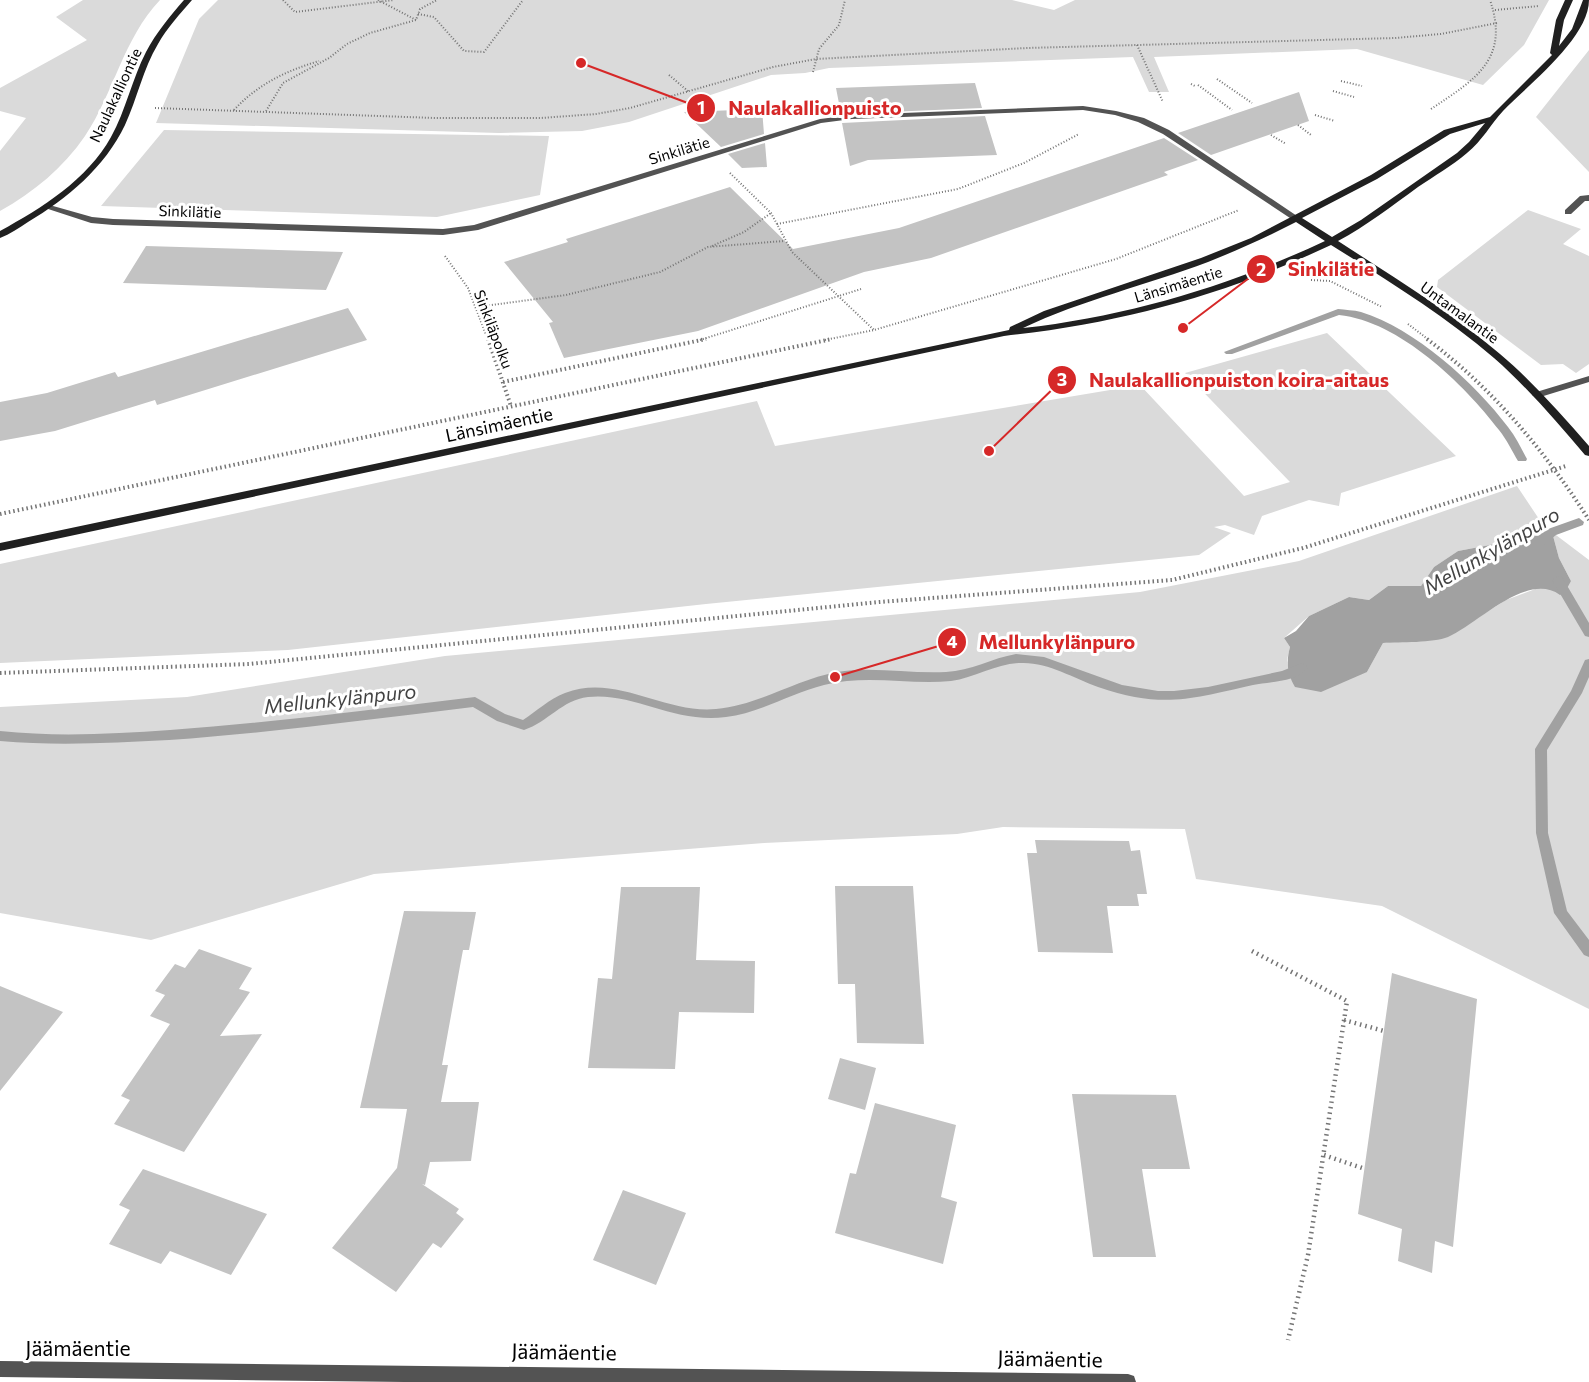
<svg xmlns="http://www.w3.org/2000/svg" width="1589" height="1382" font-family="Commissioner,sans-serif">
<style>
.green{fill:#dadada}
.water{fill:#a1a1a1}
.lines{fill:none;stroke-linecap:round;stroke-linejoin:round}
.stream{fill:#a1a1a1;fill-rule:evenodd}
.building{fill:#c3c3c3}
.path-far2{stroke:#757575;stroke-width:2;stroke-dasharray:1 2;stroke-linecap:butt}
.path-far1{stroke:#757575;stroke-width:4;stroke-dasharray:1.5 3;stroke-linecap:butt}
.path{stroke:#757575;stroke-width:4.5;stroke-dasharray:1.5 4;stroke-linecap:butt}
.lane{fill:#535353;fill-rule:evenodd}
.street{fill:#535353;fill-rule:evenodd}
.secondary{fill:#202020;fill-rule:evenodd}
.labels{text-anchor:middle;dominant-baseline:central;stroke-width:6;stroke-linejoin:round;paint-order:stroke}
.far-street-label{font-size:15px;fill:#000;stroke:#fff}
.street-label{font-size:18px;fill:#000;stroke:#fff}
.water-label{font-size:20px;font-style:italic;fill:#424242;stroke:#fff}
.near-street-label{font-size:21px;fill:#000;stroke:#fff}
.leader{fill:none;stroke:#d62828;stroke-width:2}
.callout-dot{fill:#d62828;stroke:#fff;stroke-width:2}
.mark-label{font-size:18px;text-anchor:middle;font-weight:bold;fill:#fff}
.callout-label{font-size:20px;text-anchor:middle;font-weight:bold;fill:#d62828;stroke:#fff;stroke-width:6;stroke-linejoin:round;paint-order:stroke}
</style>
<rect width="100%" height="100%" fill="#fff"/>
<!-- green -->
<path class="green" d="M 83,0 L 160,0 C 123,39 114,93 85,136 C 63,168 34,192 0,211 L 0,151 L 26,118 L 0,111 L 0,88 L 87,40 L 56,17 Z
M 218,0 L 1012,0 L 1054,10 L 1075,0 L 1549,0 L 1524,45 L 1483,85 L 1357,49 L 1154,57 L 1169,92 L 1149,92 L 1133,57 L 829,68 L 805,73 L 771,75 L 629,122 L 582,131 L 499,133 L 156,123 L 199,19 Z
M 1589,50 L 1589,172 L 1536,117 Z
M 164,130 L 549,136 L 540,195 L 437,217 L 101,206 Z
M 1528,210 L 1581,229 L 1563,244 L 1589,256 L 1589,364 L 1576,373 L 1563,364 L 1541,365 L 1437,287 L 1438,280 Z
M 1327,333 L 1456,456 L 1341,493 L 1339,506 L 1309,500 L 1262,516 L 1254,535 L 1225,525 L 1214,527 L 1231,533 L 1199,555 L 706,604 L 288,650 L 0,663 L 0,564 L 757,401 L 775,446 L 1140,385 L 1244,496 L 1290,482 L 1185,373 Z
M 1517,486 L 1545,528 L 1490,545 L 1458,551 L 1434,567 L 1421,586 L 1388,586 L 1369,600 L 1349,597 L 1309,616 L 1284,638 L 1290,647 L 1287,660 L 1289,676 L 1367,672 L 1383,643 L 1447,637 L 1506,600 L 1538,588 L 1552,589 L 1571,581 L 1559,558 L 1552,532 L 1589,560 L 1589,1009 L 1382,906 L 1196,879 L 1185,829 L 1003,827 L 957,834 L 764,843 L 374,874 L 151,940 L 0,913 L 0,707 L 187,697 L 445,656 L 1140,592 L 1299,561 Z"/>
<!-- water -->
<path class="water" d="M 1545,528 L 1552,532 L 1559,558 L 1571,581 L 1565,592 L 1560,595 C 1527,571 1478,624 1448,637 C 1433,643 1400,642 1383,643 L 1367,672 L 1321,692 L 1295,687 C 1287,673 1286,662 1290,647 L 1284,638 L 1296,631 L 1309,616 L 1349,597 L 1369,600 L 1388,586 L 1421,586 L 1434,567 L 1458,551 L 1490,545 Z"/>
<g class="lines">
<!-- stream -->
<path class="stream" d="M 1338,309 C 1345,310 1354,310 1361,312 C 1414,328 1475,383 1508,427 C 1516,437 1521,448 1527,459 L 1526,461 L 1518,461 C 1512,451 1507,440 1499,430 C 1464,384 1399,321 1339,315 L 1232,354 L 1226,354 L 1224,352 Z
M 1579,518 L 1584,522 L 1583,525 L 1556,535 L 1544,545 L 1536,545 L 1535,542 L 1548,529 Z
M 1558,576 L 1562,577 L 1589,623 L 1589,637 L 1585,636 L 1552,580 Z
M 1016,654 L 1044,657 L 1122,685 L 1158,691 L 1174,691 L 1208,687 L 1282,671 L 1302,663 L 1308,667 C 1297,683 1270,681 1253,685 C 1190,699 1163,709 1098,687 C 1073,678 1048,662 1021,663 C 997,663 975,678 951,681 C 908,685 867,674 824,685 C 791,693 760,713 726,717 C 674,724 634,692 588,697 C 562,700 548,722 524,730 L 497,721 L 473,707 C 372,719 271,733 169,740 C 113,743 56,746 0,741 L 0,731 C 56,737 113,734 170,730 C 272,723 373,709 475,697 L 505,714 L 523,720 C 537,711 549,699 565,693 C 616,673 664,714 716,709 C 759,705 795,680 837,672 C 873,666 910,674 946,672 C 971,671 992,658 1016,654 Z
M 1589,659 L 1589,677 L 1582,693 L 1547,750 L 1548,833 L 1567,911 L 1589,940 L 1589,957 L 1584,955 L 1554,913 L 1536,833 L 1535,749 L 1571,691 L 1585,660 Z"/>
</g>
<!-- building -->
<path class="building" d="M 975,83 L 982,108 L 841,114 L 836,88 Z
M 1299,92 L 1309,121 L 1211,155 L 1178,133 Z
M 762,109 L 764,134 L 721,147 L 684,112 Z
M 985,116 L 997,155 L 868,160 L 850,166 L 842,123 Z
M 1164,138 L 1198,160 L 1164,172 L 1168,175 L 931,258 L 864,272 L 698,331 L 564,358 L 549,323 L 553,322 L 504,262 L 568,242 L 566,239 L 730,187 L 793,249 L 899,228 Z
M 765,143 L 767,167 L 742,168 L 728,154 Z
M 146,246 L 343,252 L 326,290 L 123,283 Z
M 348,308 L 367,340 L 157,405 L 155,400 L 55,431 L 0,441 L 0,402 L 47,393 L 115,372 L 118,377 Z
M 1035,840 L 1129,841 L 1131,851 L 1140,850 L 1147,894 L 1137,894 L 1139,906 L 1107,906 L 1113,953 L 1038,952 L 1027,853 L 1037,853 Z
M 835,886 L 913,886 L 924,1044 L 857,1043 L 855,984 L 838,984 Z
M 621,887 L 700,887 L 696,960 L 755,961 L 754,1013 L 679,1012 L 675,1069 L 588,1068 L 598,978 L 612,979 Z
M 404,911 L 476,912 L 469,950 L 463,950 L 460,966 L 442,1065 L 448,1065 L 441,1102 L 479,1102 L 471,1161 L 430,1162 L 425,1185 L 422,1184 L 459,1209 L 456,1213 L 464,1219 L 441,1248 L 433,1243 L 396,1292 L 332,1248 L 397,1168 L 407,1109 L 360,1108 Z
M 199,949 L 252,968 L 239,989 L 250,992 L 220,1036 L 262,1034 L 184,1152 L 114,1124 L 130,1100 L 121,1096 L 170,1024 L 150,1016 L 165,995 L 155,991 L 175,964 L 185,968 Z
M 1392,973 L 1477,999 L 1453,1247 L 1435,1241 L 1432,1273 L 1398,1261 L 1402,1229 L 1358,1214 Z
M 0,986 L 63,1012 L 0,1091 Z
M 840,1058 L 876,1068 L 865,1110 L 828,1099 Z
M 1072,1094 L 1176,1095 L 1190,1169 L 1142,1169 L 1156,1257 L 1093,1257 Z
M 875,1103 L 956,1125 L 941,1197 L 957,1202 L 943,1264 L 835,1233 L 850,1173 L 856,1174 Z
M 143,1169 L 267,1214 L 231,1275 L 170,1251 L 161,1264 L 109,1244 L 130,1210 L 119,1205 Z
M 623,1190 L 686,1213 L 656,1285 L 593,1260 Z"/>
<g class="lines">
<!-- path-far2 -->
<path class="path-far2" d="M 283,0 L 295,12 L 394,0
M 378,0 L 416,20
M 1495,10 L 1539,6
M 418,14 L 434,17 L 464,51 L 484,52 L 523,0
M 1137,45 L 1163,102
M 813,72 L 819,49 L 839,25 L 845,0
M 669,75 L 689,92
M 1217,79 L 1252,103
M 1341,81 L 1362,86
M 1191,84 L 1195,86
M 1198,85 L 1232,110
M 1333,91 L 1354,97
M 155,108 L 435,118 L 541,118 L 596,114 L 630,108 L 773,67 L 816,59 L 1027,48 L 1395,38 L 1441,34 L 1497,23
M 1431,109 C 1476,79 1510,59 1490,0
M 234,110 C 258,84 286,71 319,61
M 266,111 L 283,83 L 329,58 L 347,44 L 370,33 L 416,20 L 420,9 L 437,0
M 1315,115 L 1335,121
M 1298,125 L 1311,135
M 1271,135 L 1286,144
M 730,173 L 771,213 L 792,252 L 874,330
M 777,224 L 958,189 L 1024,163 L 1079,134
M 712,246 L 744,232 L 771,213
M 445,256 L 468,288 L 488,340
M 1311,280 L 1330,281 L 1382,307
M 477,307 L 566,295 L 660,272 L 708,247 L 784,241
M 1408,324 L 1429,340
M 700,340 L 861,289
M 825,340 L 874,330 L 1116,259 L 1239,210"/>
<!-- path-far1 -->
<path class="path-far1" d="M 488,339 L 511,406
M 1427,339 C 1493,389 1545,451 1589,520
M 503,382 L 706,339
M 0,514 L 832,339
M 0,673 L 249,664 L 879,602 L 1172,580 L 1303,548 L 1566,466"/>
<!-- path -->
<path class="path" d="M 1252,951 L 1347,1001 L 1308,1255 L 1288,1340
M 1344,1020 L 1384,1031
M 1324,1155 L 1365,1169"/>
<!-- lane -->
<path class="lane" d="M 1589,195 L 1589,201 L 1585,201 L 1571,214 L 1565,214 L 1565,210 L 1580,196 Z
M 1589,376 L 1589,382 L 1537,398 L 1532,395 L 1533,393 Z"/>
<!-- street -->
<path class="street" d="M 1083,106 L 1116,111 L 1144,118 L 1169,130 L 1300,218 L 1293,220 L 1163,134 L 1138,122 L 1115,115 L 1083,110 L 852,119 L 821,123 L 478,230 L 443,235 L 113,225 L 91,223 L 42,207 L 46,204 L 92,217 L 113,219 L 443,229 L 474,225 L 820,119 L 852,115 Z
M 0,1361 L 1128,1374 L 1134,1376 L 1136,1382 L 404,1382 L 0,1377 Z"/>
<!-- secondary -->
<path class="secondary" d="M 184,0 L 192,0 C 180,14 167,28 158,44 C 143,69 137,99 125,125 C 105,167 67,199 28,222 C 19,228 10,234 0,238 L 0,231 C 42,208 87,180 111,137 C 126,110 132,79 146,52 C 156,33 170,16 184,0 Z
M 1565,0 L 1573,0 L 1564,20 L 1559,46 L 1572,29 L 1583,0 L 1589,0 C 1589,38 1528,85 1503,111 C 1491,124 1482,141 1467,153 C 1452,166 1434,176 1418,187 C 1392,206 1366,226 1338,241 C 1393,277 1450,311 1500,354 C 1532,381 1561,414 1589,446 L 1589,456 L 1585,455 C 1557,422 1527,387 1494,358 C 1444,315 1387,280 1331,245 C 1225,295 1121,323 1004,336 L 0,551 L 0,543 L 1009,330 L 1010,327 L 1044,311 L 1201,258 L 1251,238 L 1371,175 L 1444,130 L 1490,117 L 1552,55 L 1550,53 L 1556,20 ZM 1485,123 L 1469,142 L 1457,153 L 1361,220 L 1332,237 L 1302,218 L 1377,179 L 1450,134 ZM 1296,222 L 1325,241 C 1229,286 1129,316 1023,328 C 1082,300 1147,285 1208,262 C 1238,250 1267,237 1296,222 Z"/>
</g>
<g class="labels">
<!-- far-street labels -->
<g class="far-street-label">
<text transform="translate(115 95) rotate(-65)">Naulakalliontie</text>
<text transform="translate(679 150) rotate(-17)">Sinkilätie</text>
<text transform="translate(190 211) rotate(2)">Sinkilätie</text>
<text transform="translate(1178 284) rotate(-17)">Länsimäentie</text>
<text transform="translate(1460 312) rotate(36)">Untamalantie</text>
<text transform="translate(494 329) rotate(69)">Sinkiläpolku</text>
</g>
<!-- street labels -->
<g class="street-label">
<text transform="translate(499 424) rotate(-12)">Länsimäentie</text>
</g>
<!-- water labels -->
<g class="water-label">
<text transform="translate(1491 550) rotate(-30)">Mellunkylänpuro</text>
<text transform="translate(340 698) rotate(-6)">Mellunkylänpuro</text>
</g>
<!-- near-street labels -->
<g class="near-street-label">
<text x="78" y="1347">Jäämäentie</text>
<text transform="translate(564 1351) rotate(1)">Jäämäentie</text>
<text transform="translate(1050 1358) rotate(1)">Jäämäentie</text>
</g>
</g>
<!-- callouts -->
<path class="leader" d="M581 63L701 108M1183 328L1261 269M989 451L1062 380M835 677L952 642"/>
<g class="callout-dot">
<circle cx="581" cy="63" r="6"/>
<circle cx="1183" cy="328" r="6"/>
<circle cx="989" cy="451" r="6"/>
<circle cx="835" cy="677" r="6"/>
<circle cx="701" cy="108" r="15"/>
<circle cx="1261" cy="269" r="15"/>
<circle cx="1062" cy="380" r="15"/>
<circle cx="952" cy="642" r="15"/>
</g>
<g class="mark-label">
<text x="701" y="114">1</text>
<text x="1261" y="276">2</text>
<text x="1062" y="386">3</text>
<text x="952" y="648">4</text>
</g>
<g class="callout-label">
<text x="815" y="115">Naulakallionpuisto</text>
<text x="1331" y="276">Sinkilätie</text>
<text x="1239" y="387">Naulakallionpuiston koira-aitaus</text>
<text x="1057" y="649">Mellunkylänpuro</text>
</g>
</svg>
